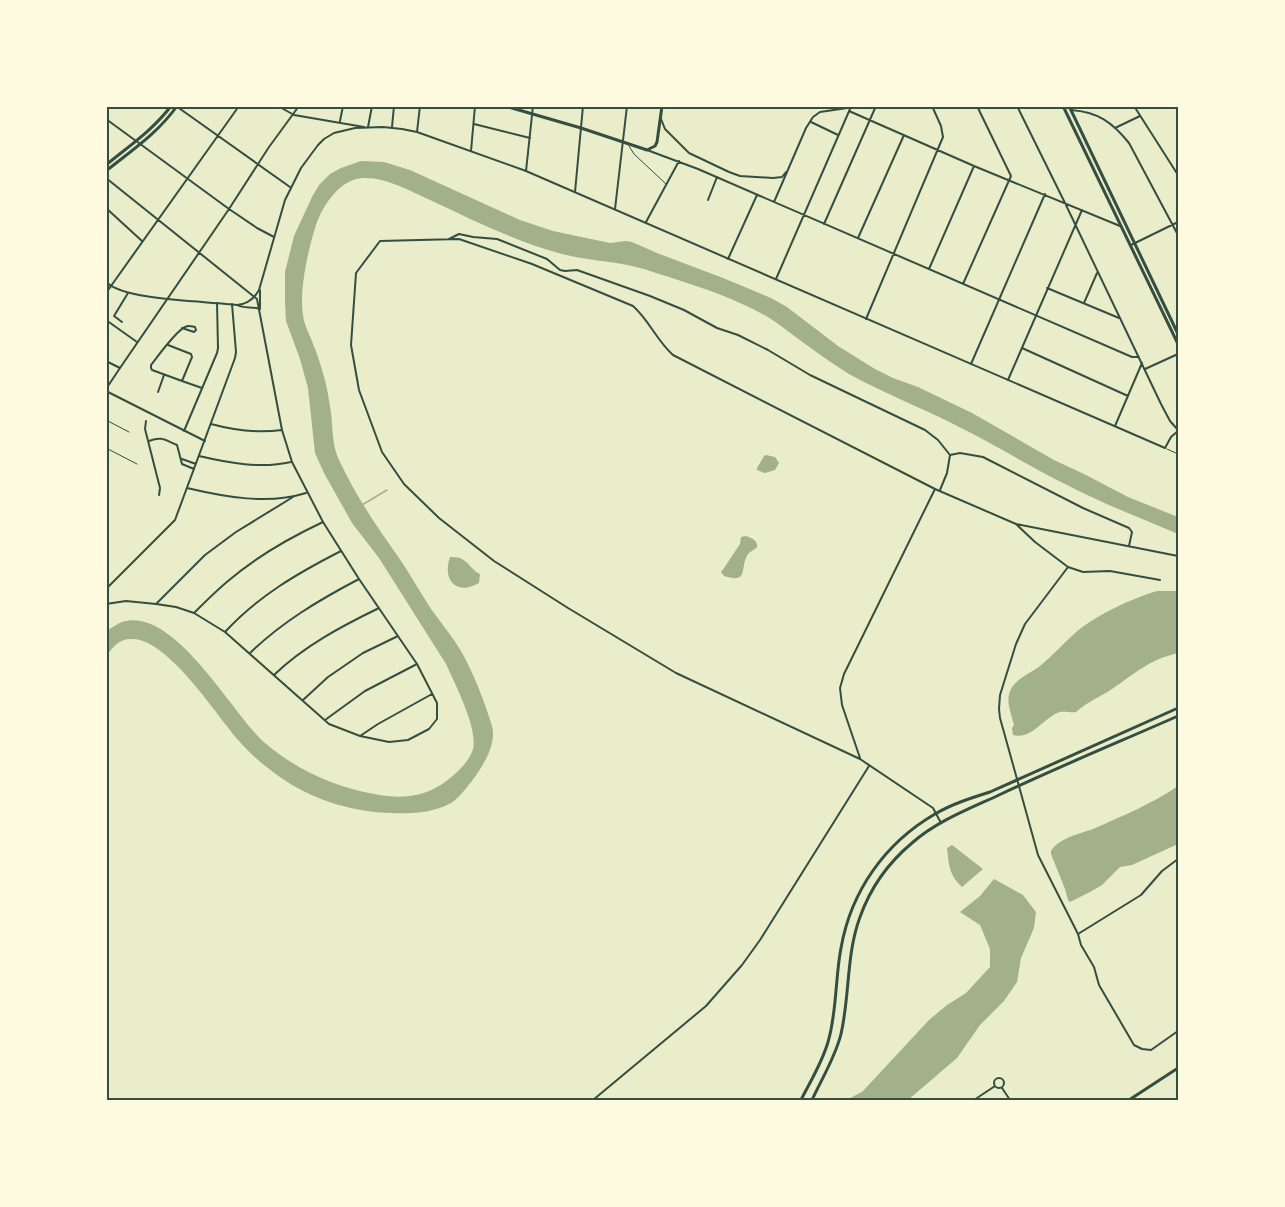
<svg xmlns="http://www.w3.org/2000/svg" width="1285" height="1207" font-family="'DejaVu Sans',sans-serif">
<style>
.water{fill:#a3b18a}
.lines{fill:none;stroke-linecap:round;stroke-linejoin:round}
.stream{stroke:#a3b18a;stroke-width:1.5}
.service{stroke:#344e41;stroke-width:1}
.minor{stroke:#344e41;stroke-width:2}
.tertiary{stroke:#344e41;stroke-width:2}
.secondary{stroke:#344e41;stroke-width:3}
.primary{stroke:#344e41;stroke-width:3}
.neatline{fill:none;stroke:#344e41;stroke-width:2}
</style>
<rect width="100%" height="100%" fill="#e9edc9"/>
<!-- water -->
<path class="water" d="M 361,161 L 384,162 L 410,170 L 520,220 L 553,231 L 610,243 L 626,241 L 632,242 L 657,253 L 723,278 L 771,298 L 787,307 L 838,346 L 875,369 L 893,378 L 918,387 L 972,413 L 1054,460 L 1084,474 L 1128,497 L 1178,517 L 1178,534 C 1141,518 1103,504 1067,485 C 1030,467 996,445 959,427 C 923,408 885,394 849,374 C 823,358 799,339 774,321 C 750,305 710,290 681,281 C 665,276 649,270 632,266 C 609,261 585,260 562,254 C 516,242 473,220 430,200 C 410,191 386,177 363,178 C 340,179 323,205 316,225 C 308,250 299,290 303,315 C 304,325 310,335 313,344 C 317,353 320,363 323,373 C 327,386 329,400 331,413 C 333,430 332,447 340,462 C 356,496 377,527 399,558 C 410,574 420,592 431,609 C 441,623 452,636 461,651 C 474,674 484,700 492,726 C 497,744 483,766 472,781 C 466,788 459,798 451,803 C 434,813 410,814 391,813 C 355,812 316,801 286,781 C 269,770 252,756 239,741 C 217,716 167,637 131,639 C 119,639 114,646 107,655 L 107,631 C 111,628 117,624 122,622 C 174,605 232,714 265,743 C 297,770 334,787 374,794 C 410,801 435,795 461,768 C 466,763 471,756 473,749 C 478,728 455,684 446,664 L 379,558 L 352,523 L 324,473 L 315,453 L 308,388 L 300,359 L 286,321 L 285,303 L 285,272 L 294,236 L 312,197 L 319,185 L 330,174 L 341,168 Z
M 766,455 L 775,457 L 779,463 L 775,470 L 765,473 L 757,470 L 757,468 L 764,456 Z
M 746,536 C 751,538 758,540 757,547 C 755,549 750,552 748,554 C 739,568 750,584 724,576 L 721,572 L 722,571 L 740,544 L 741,537 Z
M 450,557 C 468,556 468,568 480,574 L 479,583 C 456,596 442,580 450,557 Z
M 1157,591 L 1178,591 L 1178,653 C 1148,660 1136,673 1112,689 C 1100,697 1087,702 1076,712 C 1070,713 1062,710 1057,713 C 1042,720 1031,740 1013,735 L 1012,728 L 1014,725 C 1011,712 1005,701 1011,689 C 1017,678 1031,673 1040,666 C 1052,656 1063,644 1074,634 C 1095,615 1131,599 1157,591 Z
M 1178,786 L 1178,844 L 1132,865 L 1120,867 L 1102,885 L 1090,892 L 1070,902 L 1068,900 L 1065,889 L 1051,854 L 1051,851 C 1059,838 1079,834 1093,829 C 1122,816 1152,804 1178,786 Z
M 952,845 L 983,869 L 962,887 C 949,875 949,865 947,848 Z
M 994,879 L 1023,895 L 1036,912 L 1034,928 L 1021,958 L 1017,982 L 1004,1001 L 980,1025 L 957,1058 L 908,1100 L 847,1100 L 863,1091 L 929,1020 L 947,1005 L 966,993 L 990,967 L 990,949 L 980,925 L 960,912 L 980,896 Z"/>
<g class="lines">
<!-- stream -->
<path class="stream" d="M 362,505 L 387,490"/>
<!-- service -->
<path class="service" d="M 629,146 L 634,154 L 666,184
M 106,420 L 129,432
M 106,448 L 137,464
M 1167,449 L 1178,454"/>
<!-- minor -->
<path class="minor" d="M 176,106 L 290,187
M 278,106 L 294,115 L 364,127
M 1017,106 L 1065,203 L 1161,404 L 1170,421 L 1178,430
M 1134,106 L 1178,175
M 1071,110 C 1098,112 1112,122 1129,143 L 1178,235
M 849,111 L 974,166 L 1120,226
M 106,119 L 229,209 L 257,228 L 274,237
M 661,119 L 665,129 L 689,153 L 729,172 L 740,176 L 773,178 L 782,177 L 786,172
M 340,121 L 343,106
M 811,122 L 838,135
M 474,124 L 530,138
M 368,127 L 372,106
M 392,127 L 394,106
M 1115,128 L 1140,116
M 647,150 L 698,169 L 1132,357 L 1139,357
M 526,171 L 533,106
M 106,178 L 257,299 L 282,430 L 292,462 L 323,522 L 359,579 L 417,664 L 437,703 L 437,719 L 429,729 L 408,740 L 389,742 L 360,736 L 329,724 L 225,632 L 194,613 L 176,607 L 156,604 L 126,601 L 106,604
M 575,192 L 583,106
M 708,200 L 717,177
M 774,202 L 806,128 L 813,117 L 820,112 L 861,106
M 106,208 L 142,241
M 615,209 L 627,106
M 646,222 L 679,161
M 824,224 L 876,106
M 858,238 L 904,135
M 449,239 L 459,234 L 473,237 L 497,239 L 547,259 L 560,270 L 565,271 L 577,270 L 650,296 L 684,310 L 717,328 L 738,335 L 768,350 L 810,375 L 925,430 L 938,440 L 950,455 L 947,473 L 940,490
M 1131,245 L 1178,222
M 728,259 L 757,195
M 929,269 L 974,166
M 776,279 L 850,109
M 963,284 L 1011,176 L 977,106
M 1047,288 L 1119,318
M 106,293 L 239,106
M 1084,303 L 1097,273
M 866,319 L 943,137 L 941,126 L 932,106
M 106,320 L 137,342
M 122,322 L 114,316 L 128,293
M 182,328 L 194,332 L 196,330 L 195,327 C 190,326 189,325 185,327 C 176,331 158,356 151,365 L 151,368 L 152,370 L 182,381
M 168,345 L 191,354 L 192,357 L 182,381 L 202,388
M 1022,348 L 1128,396
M 106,361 L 120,368
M 971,364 L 1045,194
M 1145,369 L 1178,354
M 1008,380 L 1082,210
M 106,389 L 120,368 L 229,209 L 269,147 L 299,106
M 106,391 L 205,441
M 158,392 L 164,375
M 146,421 L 145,429 L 160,488 L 159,495
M 211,424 C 233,430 259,433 282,430
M 1115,426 L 1142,363
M 184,431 L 217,353 L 218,348 L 217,303
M 149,441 C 162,436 165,440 177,445 L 182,464 L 194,469
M 950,455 L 960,453 L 983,457 L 1083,508 L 1129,528 L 1132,532 L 1129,546
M 199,456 C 229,463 261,469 291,462
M 182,459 L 196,464
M 187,488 C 225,497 268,505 306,493
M 1016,524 L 1178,556
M 106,589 L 175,520 L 235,358 L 236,352 L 232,304
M 156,604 L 205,555 L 236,532 L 293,497
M 194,613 C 205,602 216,591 228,581 C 256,557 289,538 323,522
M 225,632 C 258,596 298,573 341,551
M 250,653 C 282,622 319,600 359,579
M 274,675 C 304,646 342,626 379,608
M 303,700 L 328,677 L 363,653 L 398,636
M 325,720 L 365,691 L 417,664
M 360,736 L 378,724 L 432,694
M 860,758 L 842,705 L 840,688 L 844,674 L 935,489
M 1017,779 L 1000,718 L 999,709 L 1000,695 L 1016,644 L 1025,624 L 1068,567 L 1083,572 L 1110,571 L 1160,580
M 941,823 L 933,808 L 860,759 L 676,673 L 568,608 L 494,561 L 439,518 L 404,484 L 382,452 L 359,390 L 351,345 L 356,273 L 380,241 L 459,239 L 532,264 L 633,306 C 649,320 657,341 673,355 L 935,489 L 1016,524 L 1035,542 L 1068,567
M 1078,934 L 1141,895 L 1162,871 L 1178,859
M994 1083a5 5 0 1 1 10 0a5 5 0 1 1-10 0Z
M 1002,1088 L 1010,1100
M 593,1100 L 706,1006 L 742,965 L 760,940 L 869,766
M 974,1100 L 995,1086"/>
<!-- tertiary -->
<path class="tertiary" d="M 417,132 L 420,106
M 471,151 L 475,106
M 106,282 C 125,301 208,301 237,305 C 247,304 254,299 259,290 L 285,200 L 301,168 L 318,145 L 324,139 L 334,133 L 355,128 L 383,127 L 402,129 L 417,132 L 526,171 L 1165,448 L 1171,437 L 1178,431
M 237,305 C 244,309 252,306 260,309 L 260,290
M 1017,779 L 1038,855 L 1078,934 L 1081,945 L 1094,967 L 1099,985 L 1134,1045 L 1142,1049 L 1151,1050 L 1178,1031"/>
<!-- secondary -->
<path class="secondary" d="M 505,106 L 581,128 L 647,150 L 655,146 L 657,142 L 662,106
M 801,1100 C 810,1082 822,1063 828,1042 C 837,1012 835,979 841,948 C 851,891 885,843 935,814 C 952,804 971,798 990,792 L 1178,708
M 812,1100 C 822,1078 835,1058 841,1034 C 850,995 846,955 860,917 C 870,889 888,863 912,843 C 937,821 969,809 999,795 C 1058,767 1119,742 1178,716
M 1129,1100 L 1178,1068"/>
<!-- primary -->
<path class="primary" d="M 1063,106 L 1178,344
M 1069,106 L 1178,334
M 106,165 C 129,146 153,130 171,106
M 106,171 C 131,151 158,133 177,106"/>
</g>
<!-- border -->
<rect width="1285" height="1207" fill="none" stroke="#fefae0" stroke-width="216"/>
<rect x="108" y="108" width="1069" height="991" class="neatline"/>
</svg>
